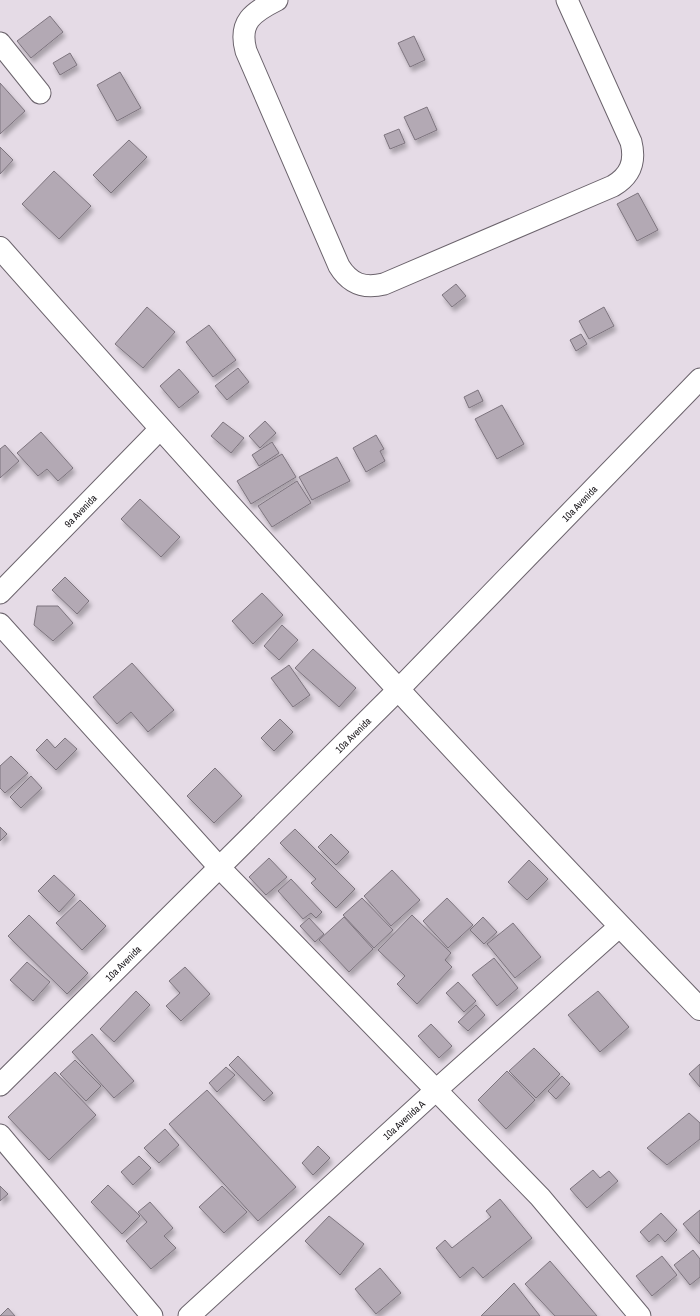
<svg xmlns="http://www.w3.org/2000/svg" width="700" height="1316" font-family="'Archivo Narrow',sans-serif">
<style>
.building{fill:#b3a9b4;stroke:#7d747e;filter:url(#shadow)}
.lines{fill:none;stroke-linecap:round;stroke-linejoin:round}
.minor-casing{stroke:#6b636c;stroke-width:23}
.tertiary-casing{stroke:#6b636c;stroke-width:24}
.minor{stroke:#fff;stroke-width:21}
.tertiary{stroke:#fff;stroke-width:22}
.labels{text-anchor:middle;dominant-baseline:central;stroke-width:4;stroke-linejoin:round;paint-order:stroke}
.street-label{font-size:10px;fill:#151216;stroke:#fff}
</style>
<defs>
<filter id="shadow"><feDropShadow dx="2.5" dy="4.5" stdDeviation="2" flood-color="#0004"/></filter>
</defs>
<rect width="100%" height="100%" fill="#e5dbe6"/>
<!-- building -->
<path class="building" d="M 50,16 L 63,32 L 31,58 L 17,41 Z
M 414,36 L 425,60 L 410,67 L 398,43 Z
M 70,53 L 77,65 L 60,75 L 53,63 Z
M 120,72 L 141,108 L 117,121 L 97,85 Z
M 0,83 L 25,111 L 0,134 Z
M 427,107 L 437,130 L 415,140 L 404,117 Z
M 399,129 L 405,143 L 390,149 L 384,135 Z
M 129,140 L 147,157 L 111,193 L 93,175 Z
M 0,147 L 13,160 L 0,174 Z
M 54,171 L 91,206 L 59,239 L 22,204 Z
M 638,193 L 658,230 L 637,241 L 617,204 Z
M 456,284 L 466,296 L 452,307 L 442,295 Z
M 147,307 L 175,332 L 143,368 L 115,344 Z
M 604,307 L 614,326 L 589,339 L 579,321 Z
M 209,325 L 236,360 L 213,377 L 186,342 Z
M 581,334 L 587,344 L 576,351 L 570,340 Z
M 238,368 L 249,382 L 227,400 L 215,386 Z
M 179,369 L 199,392 L 179,408 L 160,386 Z
M 478,390 L 483,401 L 469,408 L 464,397 Z
M 502,405 L 524,444 L 497,459 L 475,419 Z
M 265,421 L 276,433 L 260,448 L 249,436 Z
M 223,422 L 244,438 L 231,453 L 211,436 Z
M 41,432 L 73,468 L 58,481 L 47,469 L 38,476 L 17,453 Z
M 376,435 L 384,449 L 380,451 L 385,461 L 366,472 L 353,448 Z
M 272,442 L 279,453 L 259,466 L 252,455 Z
M 5,445 L 19,461 L 0,478 L 0,449 Z
M 282,454 L 296,477 L 251,504 L 237,481 Z
M 337,457 L 350,481 L 312,500 L 299,477 Z
M 297,481 L 311,503 L 272,527 L 258,506 Z
M 140,499 L 180,537 L 161,557 L 121,519 Z
M 65,577 L 89,601 L 77,614 L 52,590 Z
M 262,593 L 283,615 L 253,644 L 232,621 Z
M 37,606 L 58,606 L 73,623 L 53,641 L 34,625 Z
M 282,625 L 298,640 L 279,660 L 264,646 Z
M 313,649 L 356,688 L 339,707 L 295,668 Z
M 132,663 L 174,710 L 148,732 L 131,712 L 117,724 L 93,697 Z
M 289,665 L 310,695 L 293,707 L 271,678 Z
M 280,719 L 293,732 L 274,751 L 261,738 Z
M 65,738 L 77,749 L 56,770 L 36,750 L 47,739 L 55,748 Z
M 11,756 L 28,773 L 5,793 L 0,788 L 0,766 Z
M 215,768 L 242,796 L 214,823 L 187,796 Z
M 31,776 L 42,788 L 21,808 L 10,797 Z
M 0,827 L 7,834 L 0,841 Z
M 295,829 L 355,889 L 336,908 L 311,883 L 316,879 L 280,843 Z
M 331,834 L 349,852 L 336,865 L 318,847 Z
M 269,858 L 287,877 L 266,895 L 249,877 Z
M 529,860 L 548,879 L 527,900 L 508,882 Z
M 392,870 L 420,900 L 391,926 L 364,896 Z
M 54,875 L 75,895 L 59,912 L 38,891 Z
M 291,879 L 322,912 L 316,918 L 311,913 L 303,919 L 278,891 Z
M 362,898 L 393,930 L 374,948 L 343,915 Z
M 447,898 L 473,925 L 448,948 L 423,921 Z
M 80,900 L 106,926 L 82,950 L 56,923 Z
M 29,915 L 88,973 L 67,994 L 8,936 Z
M 412,915 L 451,953 L 445,960 L 452,967 L 417,1004 L 397,984 L 405,976 L 378,950 Z
M 344,917 L 373,949 L 349,972 L 319,940 Z
M 483,917 L 497,932 L 484,944 L 470,930 Z
M 309,918 L 324,934 L 315,942 L 300,926 Z
M 513,923 L 541,957 L 515,978 L 487,944 Z
M 494,958 L 518,988 L 497,1006 L 472,975 Z
M 27,962 L 50,982 L 33,1001 L 10,980 Z
M 185,967 L 210,994 L 181,1021 L 166,1006 L 180,993 L 169,981 Z
M 458,982 L 476,1001 L 464,1012 L 446,993 Z
M 136,991 L 150,1005 L 114,1042 L 100,1029 Z
M 598,991 L 629,1027 L 600,1052 L 568,1015 Z
M 476,1005 L 485,1015 L 468,1031 L 458,1022 Z
M 431,1024 L 452,1046 L 439,1058 L 418,1036 Z
M 92,1034 L 134,1081 L 114,1098 L 72,1052 Z
M 534,1048 L 560,1074 L 536,1098 L 509,1071 Z
M 238,1056 L 273,1093 L 264,1101 L 229,1065 Z
M 75,1060 L 101,1086 L 86,1101 L 60,1074 Z
M 700,1064 L 700,1087 L 689,1074 Z
M 226,1067 L 235,1075 L 217,1092 L 209,1083 Z
M 507,1071 L 535,1100 L 506,1129 L 478,1100 Z
M 55,1072 L 96,1115 L 49,1160 L 8,1117 Z
M 562,1076 L 570,1084 L 556,1099 L 548,1091 Z
M 207,1090 L 296,1187 L 258,1221 L 169,1124 Z
M 689,1113 L 700,1123 L 700,1139 L 667,1165 L 647,1148 Z
M 165,1129 L 179,1145 L 159,1163 L 144,1148 Z
M 318,1146 L 330,1158 L 313,1175 L 302,1163 Z
M 139,1156 L 151,1168 L 133,1185 L 121,1172 Z
M 593,1170 L 600,1178 L 609,1171 L 618,1181 L 587,1208 L 570,1189 Z
M 108,1185 L 140,1216 L 122,1234 L 91,1202 Z
M 0,1186 L 8,1194 L 0,1201 Z
M 222,1186 L 247,1212 L 224,1233 L 199,1207 Z
M 500,1199 L 532,1238 L 483,1278 L 473,1267 L 460,1278 L 436,1248 L 445,1240 L 452,1248 L 491,1217 L 486,1211 Z
M 150,1202 L 173,1228 L 164,1236 L 176,1248 L 151,1269 L 126,1241 L 147,1222 L 138,1212 Z
M 700,1210 L 700,1244 L 683,1224 Z
M 661,1213 L 677,1230 L 665,1242 L 658,1234 L 649,1242 L 640,1232 Z
M 329,1216 L 364,1244 L 340,1275 L 305,1241 Z
M 693,1250 L 700,1259 L 700,1277 L 690,1285 L 674,1265 Z
M 662,1256 L 677,1275 L 652,1296 L 636,1276 Z
M 550,1261 L 597,1316 L 555,1316 L 525,1284 Z
M 380,1268 L 401,1293 L 376,1314 L 355,1289 Z
M 514,1283 L 540,1316 L 481,1316 Z
M 8,1308 L 15,1316 L 0,1316 Z"/>
<g class="lines">
<defs>
<g id="minor">
<path d="M 277,0 C 253,12 238,22 246,51 L 339,266 C 350,284 364,289 384,284 L 613,186 C 630,176 636,162 631,142 L 567,0"/>
<path d="M 0,43 L 40,93"/>
<path id="s1" d="M 0,593 L 160,429"/>
<path d="M 0,624 L 219,867 L 540,1197 L 640,1316"/>
<path id="s2" d="M 0,1085 L 398,690 L 700,379"/>
<path d="M 0,1135 L 152,1316"/>
<path id="s3" d="M 189,1316 L 435,1091 L 620,926"/>
</g>
<path id="tertiary" d="M 0,248 C 228,506 460,761 700,1009"/>
</defs>
<!-- minor casing -->
<use href="#minor" class="minor-casing"/>
<!-- tertiary casing -->
<use href="#tertiary" class="tertiary-casing"/>
<!-- minor -->
<use href="#minor" class="minor"/>
<!-- tertiary -->
<use href="#tertiary" class="tertiary"/>
</g>
<g class="labels">
<!-- street labels -->
<g class="street-label">
<text stroke="none"><textPath href="#s2" startOffset="821">10a Avenida</textPath></text>
<text stroke="none"><textPath href="#s1" startOffset="115">9a Avenida</textPath></text>
<text stroke="none"><textPath href="#s2" startOffset="497">10a Avenida</textPath></text>
<text stroke="none"><textPath href="#s2" startOffset="173">10a Avenida</textPath></text>
<text stroke="none"><textPath href="#s3" startOffset="291">10a Avenida A</textPath></text>
</g>
</g>
</svg>
